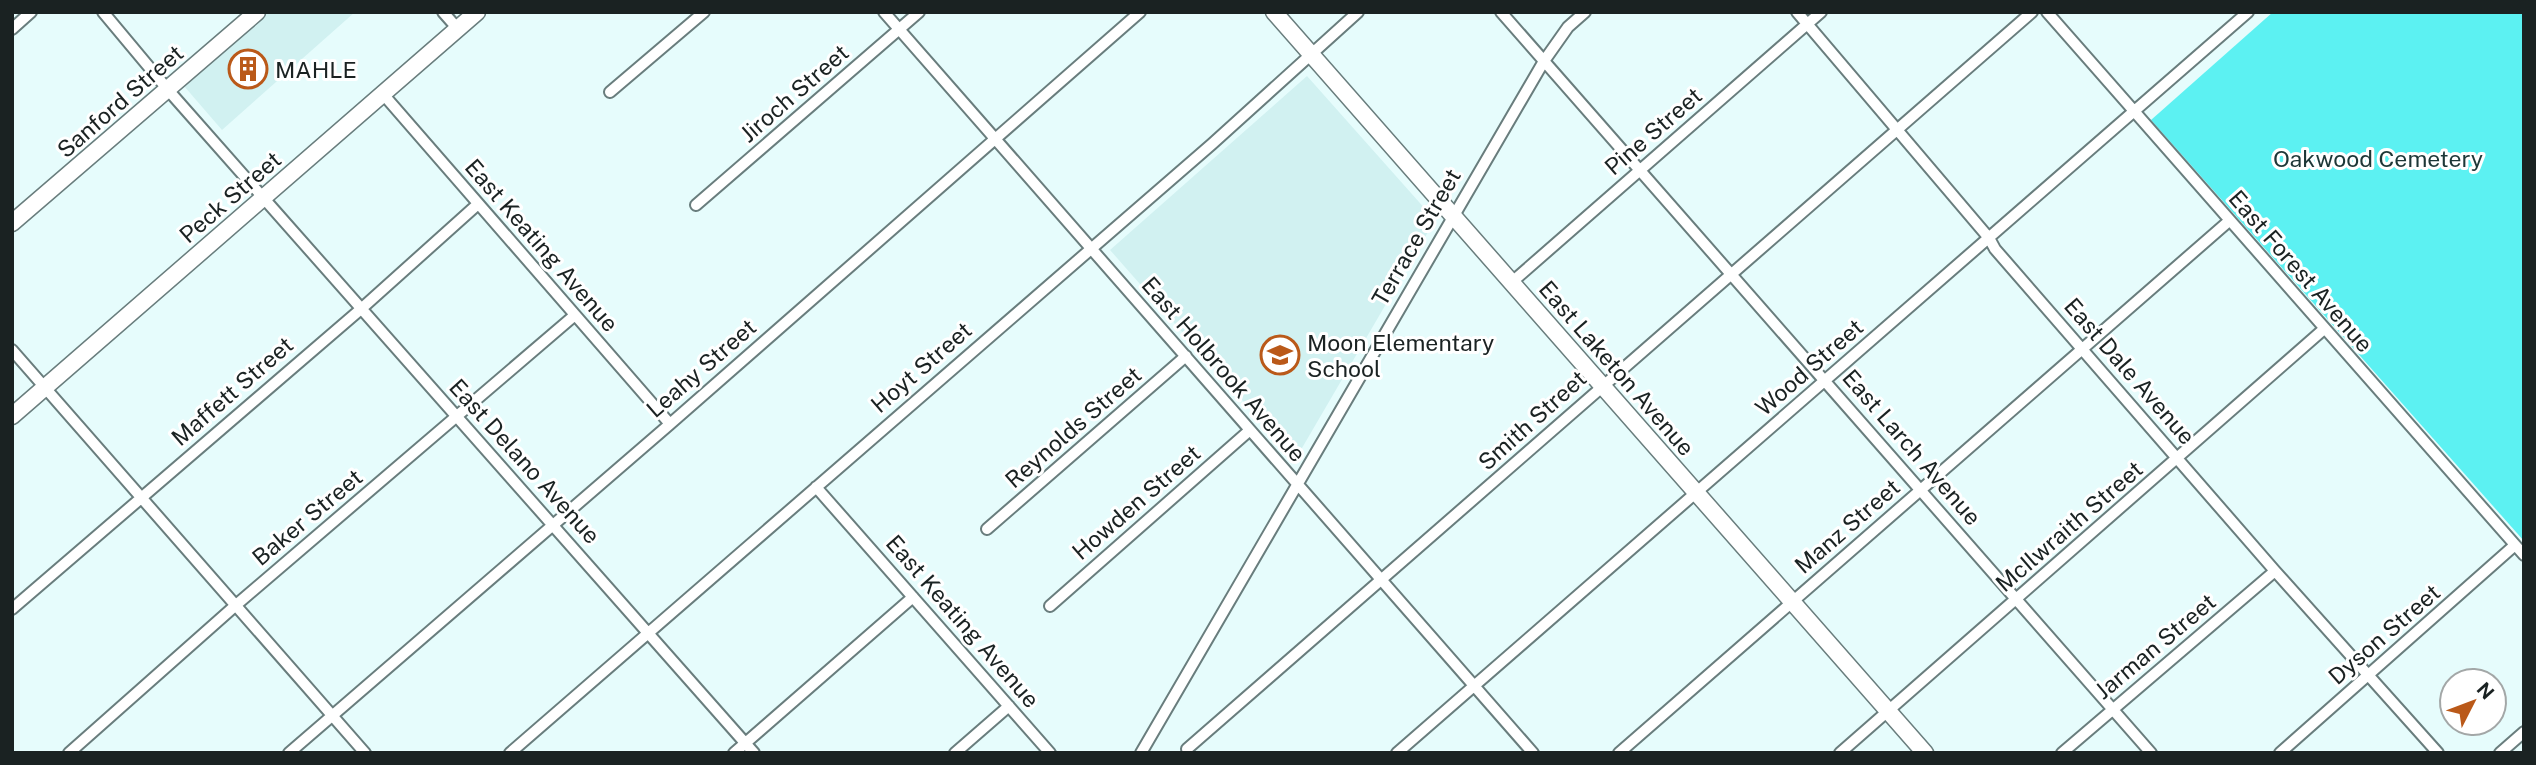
<svg xmlns="http://www.w3.org/2000/svg" width="2536" height="765" font-family="'Public Sans',sans-serif">
<style>
.built{fill:#d1f1f1}
.green{fill:#5cf1f2}
.lines{fill:none;stroke-linecap:round;stroke-linejoin:round}
.street-casing{stroke:#697d7d;stroke-width:14}
.secondary-casing{stroke:#697d7d;stroke-width:19}
.street{stroke:#fff;stroke-width:10}
.secondary{stroke:#fff;stroke-width:16}
.labels{text-anchor:middle;dominant-baseline:central;stroke-width:6;stroke-linejoin:round;paint-order:stroke}
.poi-label{font-size:23px;fill:#1a2222;stroke:#fff;text-anchor:start}
.street-label{font-size:23px;fill:#1a2222;stroke:#fff}
.park-label{font-size:23px;fill:#1d3737;stroke:#fff}
</style>
<rect width="100%" height="100%" fill="#e6fcfc"/>
<!-- built -->
<path class="built" d="M 268,12 L 355,12 L 222,130 L 184,86 Z
M 1307,76 L 1435,220 L 1295,460 L 1110,250 Z"/>
<!-- green -->
<path class="green" d="M 2273,12 L 2524,12 L 2524,541 L 2151,120 Z"/>
<g class="lines">
<defs>
<path id="street" d="M 103,12 L 169,91 L 754,753
M 443,12 L 458,29
M 884,12 L 1533,753
M 1501,12 L 2151,753
M 1797,12 L 1989,238 L 1995,249 L 2275,571 L 2438,753
M 2047,12 L 2524,555
M 12,29 L 31,12
M 610,92 L 704,12
M 383,94 L 670,424
M 696,205 L 919,12
M 1512,282 L 1821,12
M 12,350 L 365,753
M 816,487 L 1050,753
M 987,529 L 1186,356
M 1050,606 L 1250,430
M 12,609 L 361,309 L 478,204
M 1187,749 L 2032,12
M 69,753 L 236,605 L 575,315
M 289,753 L 670,424 L 1140,12
M 510,753 L 1212,144 L 1358,12
M 734,753 L 913,597
M 955,753 L 1009,706
M 1141,753 L 1544,61 L 1568,27 L 1585,12
M 1397,753 L 2248,12
M 1619,753 L 2229,221
M 1840,753 L 2324,329
M 2062,753 L 2275,571
M 2280,753 L 2515,545
M 2500,753 L 2524,732"/>
<path id="secondary" d="M 1274,12 L 1925,753
M 12,223 L 257,12
M 12,416 L 477,12"/>
</defs>
<!-- street casing -->
<use href="#street" class="street-casing"/>
<!-- secondary casing -->
<use href="#secondary" class="secondary-casing"/>
<!-- street -->
<use href="#street" class="street"/>
<!-- secondary -->
<use href="#secondary" class="secondary"/>
</g>
<!-- icons -->
<defs>
<symbol id="building-ring" viewBox="-11 -11 22 22"><circle r="9.5" fill="#fff" stroke="#ba5919" stroke-width="1.5"/><path d="M-4-6H4V6H1V3H-1V6H-4ZM-2.5-4.3h1.7v1.8h-1.7ZM.8-4.3h1.7v1.8H.8ZM-2.5-1h1.7V.8h-1.7ZM.8-1h1.7V.8H.8Z" fill="#ba5919"/></symbol>
<symbol id="school-ring" viewBox="-11 -11 22 22"><circle r="9.5" fill="#fff" stroke="#ba5919" stroke-width="1.5"/><path d="M0-5L7-2L0 1L-7-2ZM-4 1L0 2.5L4 1V4Q0 6-4 4Z" fill="#ba5919"/></symbol>
</defs>
<g fill-rule="evenodd">
<use href="#building-ring" x="226" y="47" width="44" height="44"/>
<use href="#school-ring" x="1258" y="333" width="44" height="44"/>
</g>
<g class="labels">
<!-- poi labels -->
<g class="poi-label">
<text x="275" y="69">MAHLE</text>
<text x="1307" y="342">Moon Elementary<tspan x="1307" dy="26">School</tspan></text>
</g>
<!-- street labels -->
<g class="street-label">
<text transform="translate(794 93) rotate(-41)">Jiroch Street</text>
<text transform="translate(120 101) rotate(-41)">Sanford Street</text>
<text transform="translate(1653 131) rotate(-41)">Pine Street</text>
<text transform="translate(230 197) rotate(-41)">Peck Street</text>
<text transform="translate(1416 237) rotate(-60)">Terrace Street</text>
<text transform="translate(542 245) rotate(49)">East Keating Avenue</text>
<text transform="translate(2301 271) rotate(49)">East Forest Avenue</text>
<text transform="translate(921 367) rotate(-41)">Hoyt Street</text>
<text transform="translate(1809 367) rotate(-41)">Wood Street</text>
<text transform="translate(701 368) rotate(-41)">Leahy Street</text>
<text transform="translate(1617 368) rotate(49)">East Laketon Avenue</text>
<text transform="translate(1224 369) rotate(49)">East Holbrook Avenue</text>
<text transform="translate(2130 371) rotate(49)">East Dale Avenue</text>
<text transform="translate(232 391) rotate(-41)">Maffett Street</text>
<text transform="translate(1532 420) rotate(-42)">Smith Street</text>
<text transform="translate(1073 427) rotate(-41)">Reynolds Street</text>
<text transform="translate(1912 447) rotate(49)">East Larch Avenue</text>
<text transform="translate(525 461) rotate(48)">East Delano Avenue</text>
<text transform="translate(1136 502) rotate(-41)">Howden Street</text>
<text transform="translate(307 517) rotate(-40)">Baker Street</text>
<text transform="translate(1847 526) rotate(-41)">Manz Street</text>
<text transform="translate(2069 526) rotate(-41)">McIlwraith Street</text>
<text transform="translate(963 621) rotate(49)">East Keating Avenue</text>
<text transform="translate(2384 634) rotate(-41)">Dyson Street</text>
<text transform="translate(2155 646) rotate(-40)">Jarman Street</text>
</g>
<!-- park labels -->
<g class="park-label">
<text x="2378" y="158">Oakwood Cemetery</text>
</g>
</g>
<!-- border -->
<rect width="2536" height="765" fill="none" stroke="#1a2222" stroke-width="28"/>
<!-- north arrow -->
<g transform="translate(2473 702) rotate(48)"><circle r="33" fill="#ffffff" stroke="#a3a7a7" stroke-width="2"/>
<path d="M0-5L12 26L0 18L-12 26Z" fill="#ba5919"/>
<text y="-10" font-size="19" font-weight="bold" text-anchor="middle" fill="#1a2222">N</text>
</g>
</svg>
